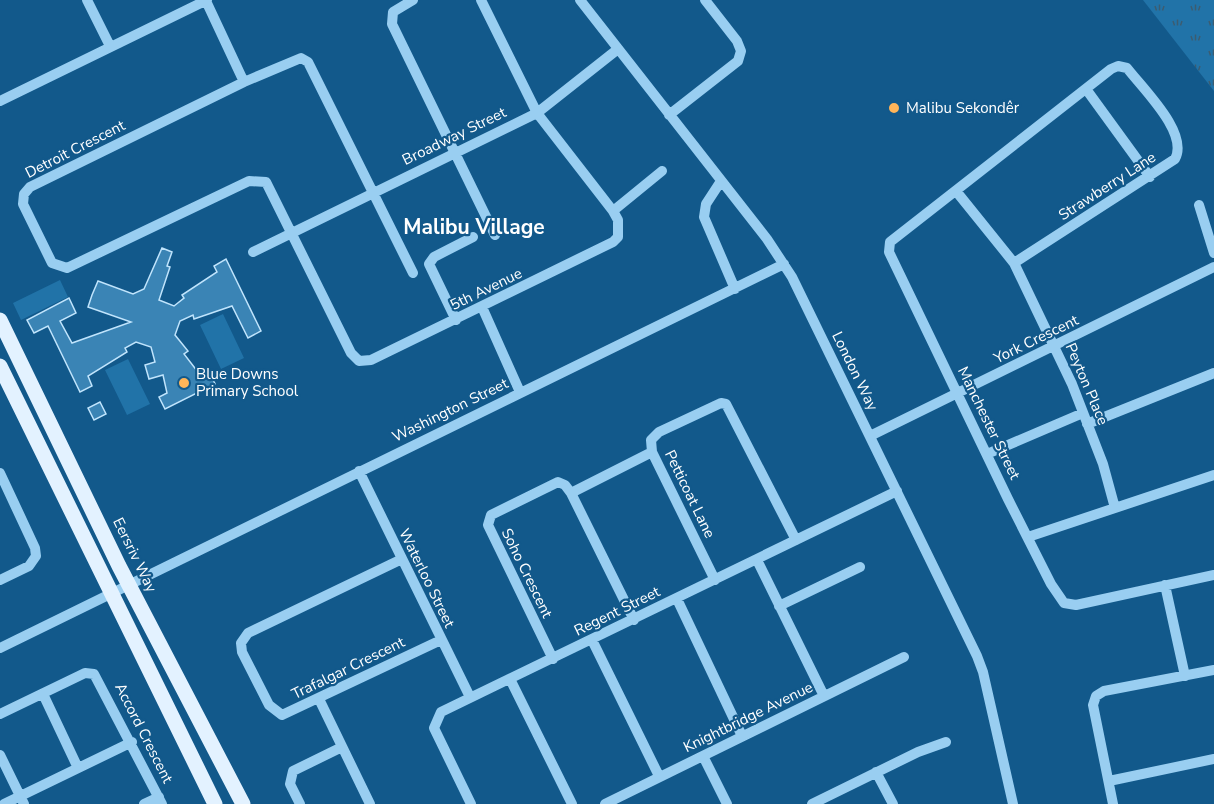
<svg xmlns="http://www.w3.org/2000/svg" width="1214" height="804" font-family="'Nunito Sans',sans-serif">
<style>
.grass{fill:url(#grass-tufts)}
.park{fill:#2173a8}
.building{fill:#3a84b5;stroke:#c0e4fc;stroke-width:1.5}
.lines{fill:none;stroke-linecap:round;stroke-linejoin:round}
.minor{stroke:#99cef1;stroke-width:10}
.major{stroke:#e3f2ff;stroke-width:15}
.poi-dot{fill:#ffb559;stroke:#12598b;stroke-width:2}
.labels{text-anchor:middle;dominant-baseline:central;stroke-width:4.5;stroke-linejoin:round;paint-order:stroke}
.poi-label{font-size:15px;fill:#fff;stroke:#12598b;text-anchor:start}
.street-label{font-size:15px;fill:#fff;stroke:#12598b}
.district-label{font-size:21px;font-weight:bold;fill:#fff;stroke:#12598b}
</style>
<defs>
<pattern id="grass-tufts" width="24" height="20" patternUnits="userSpaceOnUse" patternTransform="scale(1.5)"><rect width="24" height="20" fill="#2173a8"/><path d="M3 7l-1-3M5 7V3M7 7l1-3M15 17l-1-3M17 17v-4M19 17l1-3" fill="none" stroke="#3b5c71"/></pattern>
</defs>
<rect width="100%" height="100%" fill="#12598b"/>
<!-- grass -->
<path class="grass" d="M 1143,0 L 1214,0 L 1214,91 Z"/>
<!-- park -->
<path class="park" d="M 60,280 L 68,297 L 21,320 L 13,303 Z
M 223,314 L 244,358 L 221,369 L 200,325 Z
M 128,359 L 150,404 L 127,415 L 105,370 Z"/>
<!-- building -->
<path class="building" d="M 162,248 L 172,252 L 167,266 L 170,267 L 159,300 L 174,306 L 184,298 L 182,295 L 217,272 L 214,266 L 226,259 L 261,331 L 248,338 L 232,306 L 194,319 L 193,315 L 180,321 L 175,335 L 188,351 L 184,354 L 201,376 L 210,372 L 215,384 L 165,409 L 159,397 L 167,393 L 163,375 L 149,379 L 145,365 L 155,362 L 151,347 L 136,342 L 125,348 L 127,352 L 88,376 L 92,386 L 80,392 L 48,326 L 34,333 L 27,320 L 69,298 L 76,313 L 60,321 L 72,343 L 131,322 L 88,307 L 92,295 L 98,281 L 133,294 L 144,289 Z
M 100,402 L 106,414 L 94,420 L 88,408 Z"/>
<g class="lines">
<!-- minor -->
<path class="minor" d="M 87,0 L 110,46
M 413,0 L 393,12 L 392,24 L 495,235
M 580,0 L 767,239 L 792,277 L 977,656 L 983,672 L 1013,804
M 206,1 L 244,82
M 1086,89 L 1150,177
M 0,101 L 207,0
M 669,115 L 738,61 L 741,51 L 737,41 L 705,0
M 721,181 L 706,204 L 704,217 L 735,289
M 956,191 L 1014,263 L 1072,384 L 1103,464 L 1115,508
M 1199,205 L 1214,253
M 613,211 L 662,171
M 253,252 L 537,113 L 618,49
M 1014,263 L 1175,159 C 1189,133 1144,90 1127,68 L 1118,66 L 1111,69 L 890,242 L 889,252 L 1008,499 L 1051,584 L 1064,603 L 1076,605 L 1214,575
M 413,273 L 308,62 L 301,58 L 244,82 L 30,187 L 24,194 L 23,204 L 52,263 L 67,268 L 249,181 L 266,182 L 351,353 L 359,361 L 371,360 L 613,242 L 618,237 L 618,220 L 613,211 L 537,113 L 481,0
M 482,307 L 520,392
M 456,320 L 429,264 L 434,257 L 473,237
M 1087,424 L 1214,373
M 870,436 L 1214,267
M 987,454 L 1083,413
M 359,471 L 470,697
M 0,473 L 35,548 L 36,556 L 29,566 L 0,580
M 571,493 L 652,452
M 1028,537 L 1214,475
M 402,559 L 248,633 L 241,643 L 242,652 L 269,705 L 282,715 L 441,640
M 757,560 L 824,696
M 715,580 L 652,452 L 651,440 L 659,432 L 721,403 L 726,404 L 796,540
M 1165,585 L 1185,676
M 677,599 L 742,736
M 779,606 L 860,567
M 592,640 L 659,776
M 0,648 L 784,264
M 553,659 L 488,525 L 491,515 L 558,482 L 565,485 L 571,493 L 634,620
M 510,679 L 572,804
M 43,694 L 78,768
M 319,699 L 370,804
M 0,714 L 85,673 L 94,674 L 162,804
M 0,755 L 24,804
M 703,756 L 727,804
M 876,772 L 893,804
M 1109,781 L 1214,759
M 4,804 L 132,742
M 144,804 L 159,797
M 300,804 L 290,784 L 293,771 L 342,747
M 471,804 L 434,728 L 441,712 L 897,491
M 605,804 L 904,657
M 812,804 L 918,752 L 946,742
M 1113,804 L 1093,705 L 1096,696 L 1104,691 L 1214,670"/>
<!-- major -->
<path class="major" d="M 0,320 L 119,566 L 243,804
M 0,366 L 215,804"/>
</g>
<!-- markers -->
<g class="poi-dot">
<circle cx="894" cy="108" r="6"/>
<circle cx="184" cy="383" r="6"/>
</g>
<g class="labels">
<!-- poi labels -->
<g class="poi-label">
<text x="906" y="108">Malibu Sekondêr</text>
<text x="196" y="374">Blue Downs<tspan x="196" dy="17">Primary School</tspan></text>
</g>
<!-- street labels -->
<g class="street-label">
<text transform="translate(454 136) rotate(-26)">Broadway Street</text>
<text transform="translate(75 149) rotate(-27)">Detroit Crescent</text>
<text transform="translate(1107 186) rotate(-33)">Strawberry Lane</text>
<text transform="translate(486 289) rotate(-26)">5th Avenue</text>
<text transform="translate(1036 339) rotate(-26)">York Crescent</text>
<text transform="translate(855 371) rotate(64)">London Way</text>
<text transform="translate(1087 384) rotate(67)">Peyton Place</text>
<text transform="translate(450 410) rotate(-26)">Washington Street</text>
<text transform="translate(989 423) rotate(64)">Manchester Street</text>
<text transform="translate(690 494) rotate(64)">Petticoat Lane</text>
<text transform="translate(135 555) rotate(64)">Eersriv Way</text>
<text transform="translate(527 573) rotate(64)">Soho Crescent</text>
<text transform="translate(427 578) rotate(64)">Waterloo Street</text>
<text transform="translate(617 611) rotate(-26)">Regent Street</text>
<text transform="translate(348 668) rotate(-26)">Trafalgar Crescent</text>
<text transform="translate(748 717) rotate(-26)">Knightbridge Avenue</text>
<text transform="translate(144 733) rotate(63)">Accord Crescent</text>
</g>
<!-- district labels -->
<g class="district-label">
<text x="474" y="227">Malibu Village</text>
</g>
</g>
</svg>
